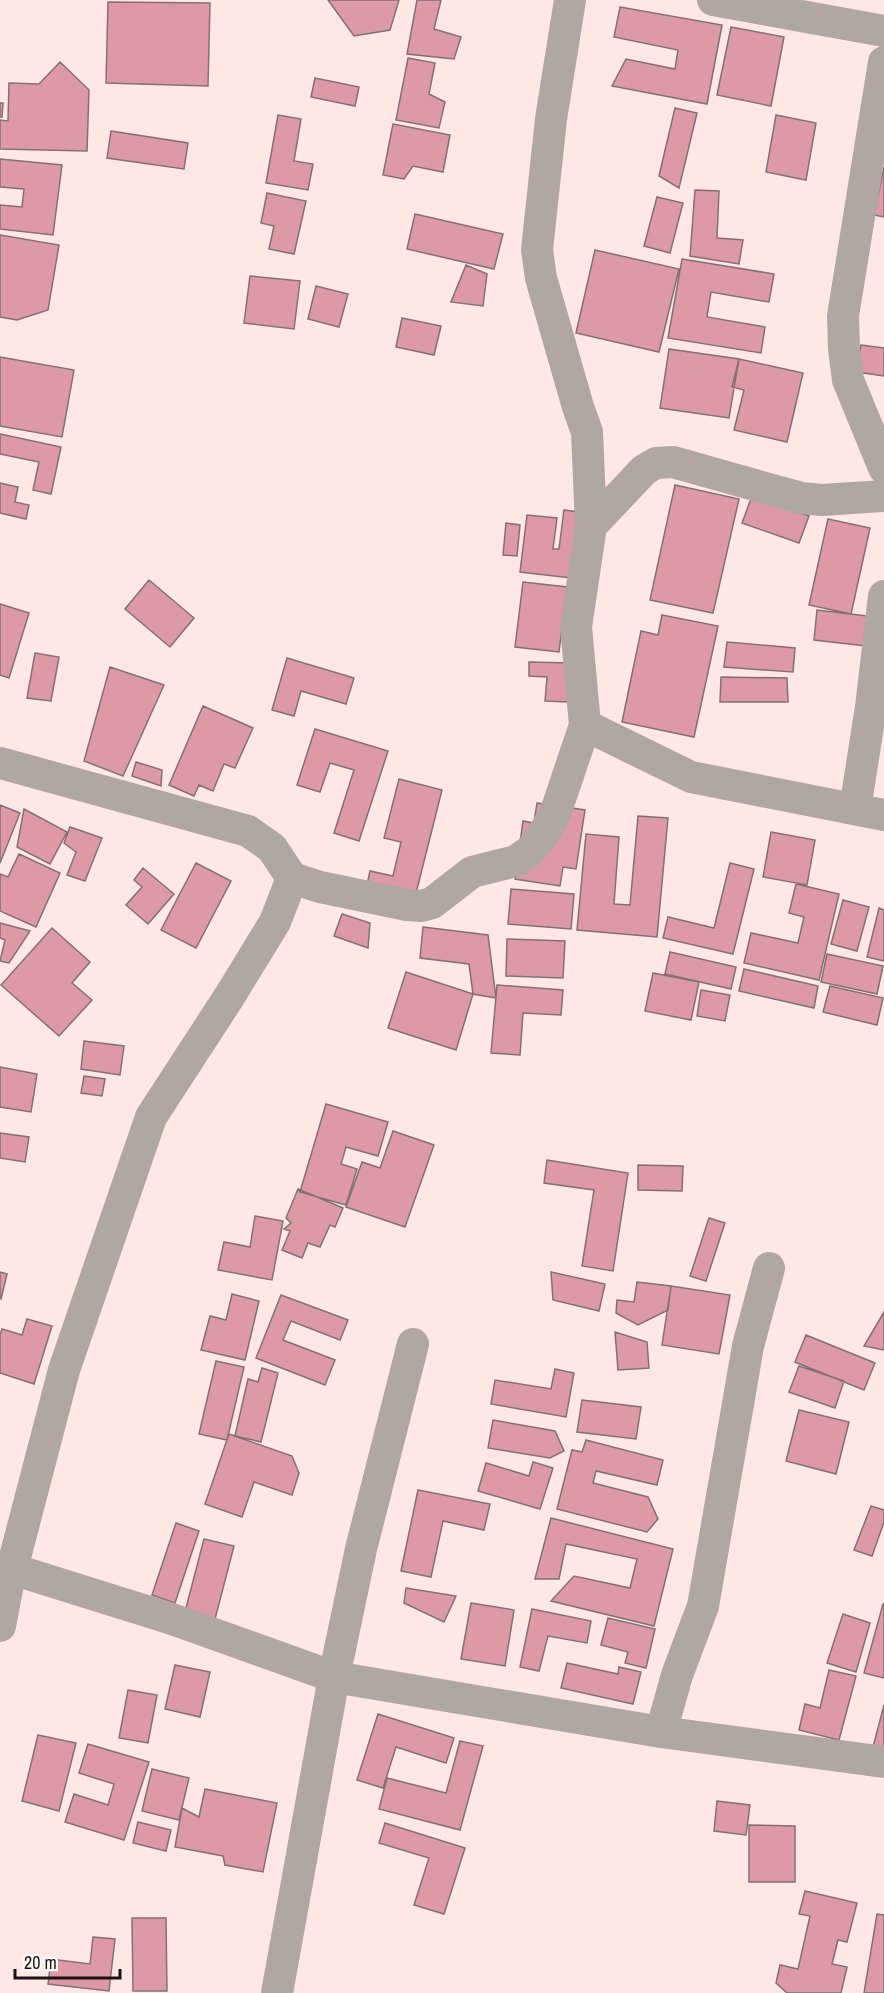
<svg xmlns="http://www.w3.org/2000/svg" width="884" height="1993" font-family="'Archivo Narrow',sans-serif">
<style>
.building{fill:#de99a7;stroke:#847074;stroke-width:1.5}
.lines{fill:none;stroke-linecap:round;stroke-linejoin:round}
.minor{stroke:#b0a7a3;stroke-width:32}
</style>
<rect width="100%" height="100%" fill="#ffe7e5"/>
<!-- building -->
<path class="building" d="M 328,0 L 399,0 L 390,30 L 354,36 Z
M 417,0 L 441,0 L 434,29 L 461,37 L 454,59 L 407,54 Z
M 108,2 L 210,3 L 208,86 L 106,83 Z
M 620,7 L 722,25 L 707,104 L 612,86 L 626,59 L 675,69 L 678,50 L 614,37 Z
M 731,27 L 784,37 L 771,106 L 717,95 Z
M 408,58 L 435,63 L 429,94 L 445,102 L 439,128 L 396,120 Z
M 60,62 L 89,90 L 87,151 L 0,149 L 0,120 L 8,121 L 9,83 L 39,84 Z
M 315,78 L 359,87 L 355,106 L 311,97 Z
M 0,103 L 3,103 L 2,117 L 0,117 Z
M 675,108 L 697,113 L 679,188 L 659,176 Z
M 278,115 L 301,119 L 294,161 L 313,164 L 308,190 L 266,183 Z
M 776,115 L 816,123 L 806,180 L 766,172 Z
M 393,124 L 450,135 L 443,172 L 413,166 L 404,179 L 383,175 Z
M 111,131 L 188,143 L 184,169 L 107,158 Z
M 0,159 L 62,165 L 53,235 L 0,229 L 0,205 L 22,207 L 24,189 L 0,187 Z
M 884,167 L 884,217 L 874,215 Z
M 695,190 L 719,191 L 717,238 L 743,240 L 739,264 L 690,256 Z
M 267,193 L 306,201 L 294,254 L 269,249 L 274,226 L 261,223 Z
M 657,197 L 683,203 L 670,253 L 644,246 Z
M 415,214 L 503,234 L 494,269 L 407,249 Z
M 0,235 L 59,245 L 48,310 L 17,320 L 0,317 Z
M 595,250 L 679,269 L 659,352 L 576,333 Z
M 682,259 L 774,274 L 769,302 L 711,292 L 707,317 L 765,327 L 761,353 L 668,338 Z
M 466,265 L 487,274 L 483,306 L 451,302 Z
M 250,276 L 300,281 L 294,329 L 244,323 Z
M 316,286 L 348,294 L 339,327 L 308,319 Z
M 402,318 L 441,326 L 434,355 L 396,347 Z
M 861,345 L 884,348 L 884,376 L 857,372 Z
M 669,349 L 739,359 L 729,418 L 660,408 Z
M 0,357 L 74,370 L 62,437 L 0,426 Z
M 739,359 L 803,373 L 787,442 L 734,430 L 744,390 L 732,387 Z
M 0,434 L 61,447 L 51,494 L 33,490 L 39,462 L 0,454 Z
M 0,483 L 18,487 L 15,502 L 29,505 L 26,519 L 0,513 Z
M 675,485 L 739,499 L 713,613 L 650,600 Z
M 752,496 L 809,516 L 799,543 L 742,523 Z
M 564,510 L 579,512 L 571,578 L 520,572 L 527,515 L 557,518 L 553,549 L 559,549 Z
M 828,519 L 870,528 L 851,614 L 809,605 Z
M 506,523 L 520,525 L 517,556 L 503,555 Z
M 149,580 L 194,618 L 170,647 L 125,609 Z
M 523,582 L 567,587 L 559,652 L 515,647 Z
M 0,604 L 29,613 L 9,678 L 0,675 Z
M 817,610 L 884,618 L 884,648 L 814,640 Z
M 662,615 L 718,626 L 694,737 L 622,722 L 641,631 L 658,635 Z
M 727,642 L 795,648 L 793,672 L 724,667 Z
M 35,653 L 59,657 L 51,701 L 27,698 Z
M 287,658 L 354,678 L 346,704 L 301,691 L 294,716 L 272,710 Z
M 529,662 L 570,663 L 568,702 L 545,701 L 547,677 L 529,676 Z
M 110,667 L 164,685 L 123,776 L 84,761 Z
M 721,677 L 787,678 L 788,702 L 720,702 Z
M 203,706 L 253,728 L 235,768 L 224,764 L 213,791 L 199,785 L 194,796 L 169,785 Z
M 315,729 L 388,751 L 359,841 L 334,833 L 354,770 L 330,763 L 320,792 L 297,785 Z
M 136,762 L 162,770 L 161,786 L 132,776 Z
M 399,779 L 442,790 L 414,901 L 366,889 L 370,871 L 393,876 L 401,842 L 384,838 Z
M 537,803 L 585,810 L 576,869 L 563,867 L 560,886 L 515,879 L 523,821 L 534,823 Z
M 0,805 L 20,813 L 0,863 Z
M 24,809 L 67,832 L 50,864 L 17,847 Z
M 638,816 L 668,818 L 657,937 L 577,930 L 586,834 L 619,837 L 614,904 L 630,905 Z
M 70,827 L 102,838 L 85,881 L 67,875 L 76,852 L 64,843 Z
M 771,832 L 815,840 L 807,885 L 763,877 Z
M 19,854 L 60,873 L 36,927 L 0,911 L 0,874 L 8,877 Z
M 196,863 L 231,881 L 196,948 L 161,930 Z
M 730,863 L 754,869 L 733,954 L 663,938 L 668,917 L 714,928 Z
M 143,868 L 174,894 L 148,924 L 126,905 L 142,887 L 134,880 Z
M 796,884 L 839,894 L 819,980 L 744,963 L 751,933 L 798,943 L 804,917 L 789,913 Z
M 511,889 L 574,894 L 571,929 L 508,924 Z
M 843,900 L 869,907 L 857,951 L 831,944 Z
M 879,908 L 884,910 L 884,961 L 867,957 Z
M 342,914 L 370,923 L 368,948 L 334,936 Z
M 0,923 L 30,931 L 9,963 L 0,961 L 5,940 L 0,938 Z
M 423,927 L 488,935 L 496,998 L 473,994 L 469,964 L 420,958 Z
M 52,928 L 90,962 L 72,983 L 92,1000 L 59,1036 L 1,985 Z
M 507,939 L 565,941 L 563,978 L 506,976 Z
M 670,952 L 736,967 L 731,989 L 665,974 Z
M 827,954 L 883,966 L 877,994 L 821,982 Z
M 744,969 L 818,986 L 814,1008 L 739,991 Z
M 406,972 L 473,994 L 456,1050 L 388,1028 Z
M 653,973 L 699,982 L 691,1020 L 645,1011 Z
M 497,985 L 563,990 L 561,1015 L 523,1013 L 520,1055 L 491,1053 Z
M 830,986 L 883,998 L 877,1025 L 823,1012 Z
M 701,990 L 730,995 L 725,1021 L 697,1016 Z
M 84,1041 L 124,1046 L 120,1075 L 81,1069 Z
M 0,1067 L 37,1074 L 31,1112 L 0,1107 Z
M 84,1076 L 105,1079 L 102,1096 L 81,1093 Z
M 326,1104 L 388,1122 L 378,1156 L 346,1147 L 341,1164 L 357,1169 L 346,1205 L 300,1192 Z
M 393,1131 L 434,1145 L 405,1227 L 346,1207 L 362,1162 L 380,1168 Z
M 0,1133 L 29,1137 L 25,1162 L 0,1158 Z
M 547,1160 L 628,1173 L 613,1271 L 582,1266 L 594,1190 L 544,1183 Z
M 638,1165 L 683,1166 L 682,1191 L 638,1190 Z
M 298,1189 L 343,1208 L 335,1227 L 330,1225 L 320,1247 L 308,1243 L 302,1258 L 282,1250 L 290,1231 L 284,1229 L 291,1223 L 286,1218 Z
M 255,1216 L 283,1221 L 272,1280 L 218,1270 L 224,1242 L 250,1247 Z
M 709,1218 L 725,1223 L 706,1281 L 690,1276 Z
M 0,1272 L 7,1274 L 1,1299 L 0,1298 Z
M 551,1272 L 605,1284 L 599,1311 L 553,1300 Z
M 637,1282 L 671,1286 L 668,1310 L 638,1325 L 616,1313 L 617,1300 L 634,1302 Z
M 671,1286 L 730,1295 L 719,1354 L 662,1345 Z
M 232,1294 L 259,1301 L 245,1360 L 201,1350 L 210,1316 L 226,1320 Z
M 281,1295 L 348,1320 L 340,1340 L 291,1321 L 283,1340 L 335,1360 L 325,1385 L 256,1358 Z
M 884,1312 L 884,1350 L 864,1346 Z
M 27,1319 L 52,1326 L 34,1384 L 0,1373 L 0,1335 L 2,1329 L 22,1335 Z
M 615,1332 L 647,1342 L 649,1368 L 618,1370 Z
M 806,1335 L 875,1363 L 864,1390 L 795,1362 Z
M 216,1361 L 244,1367 L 227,1440 L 199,1434 Z
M 799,1366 L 844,1381 L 835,1408 L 789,1392 Z
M 262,1368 L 278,1373 L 261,1442 L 235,1436 L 248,1379 L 258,1382 Z
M 555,1369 L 574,1373 L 566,1417 L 491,1404 L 495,1380 L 551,1389 Z
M 582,1400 L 641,1407 L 636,1439 L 577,1432 Z
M 799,1410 L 849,1422 L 836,1474 L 786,1461 Z
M 493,1420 L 555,1431 L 564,1451 L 550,1458 L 488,1448 Z
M 229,1434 L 292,1456 L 299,1473 L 292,1495 L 254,1482 L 242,1517 L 205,1504 Z
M 586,1440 L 663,1460 L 657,1485 L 596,1471 L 593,1483 L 648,1497 L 658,1519 L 647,1532 L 557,1509 L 572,1450 L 582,1452 Z
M 533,1462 L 553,1468 L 540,1509 L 478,1491 L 486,1463 L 529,1476 Z
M 418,1490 L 490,1504 L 484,1530 L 443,1521 L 431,1577 L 401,1571 Z
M 871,1506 L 884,1510 L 884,1522 L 872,1556 L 854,1550 Z
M 551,1518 L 673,1549 L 654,1626 L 551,1601 L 574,1576 L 630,1588 L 637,1559 L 566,1544 L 559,1579 L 535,1579 Z
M 176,1523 L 199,1531 L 175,1603 L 152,1595 Z
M 204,1539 L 234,1546 L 215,1619 L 185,1612 Z
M 406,1588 L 456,1596 L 444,1622 L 404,1603 Z
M 471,1603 L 514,1610 L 505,1666 L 461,1659 Z
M 883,1604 L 884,1604 L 884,1678 L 864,1673 Z
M 532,1609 L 591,1621 L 587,1643 L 548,1636 L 539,1671 L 520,1667 Z
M 843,1614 L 870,1623 L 856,1672 L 827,1663 Z
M 608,1618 L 655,1629 L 646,1668 L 625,1663 L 628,1652 L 601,1645 Z
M 567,1663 L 618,1674 L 619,1667 L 641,1672 L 633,1704 L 561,1688 Z
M 175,1665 L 210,1672 L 200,1717 L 165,1709 Z
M 829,1670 L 856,1676 L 839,1740 L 799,1730 L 805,1704 L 820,1708 Z
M 128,1690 L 157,1695 L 148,1743 L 119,1738 Z
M 884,1705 L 884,1750 L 873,1747 Z
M 378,1714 L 454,1738 L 446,1763 L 396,1747 L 383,1788 L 357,1780 Z
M 38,1735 L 76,1743 L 59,1811 L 22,1801 Z
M 460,1741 L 483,1746 L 460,1830 L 379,1809 L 387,1778 L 446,1793 Z
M 88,1744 L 149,1762 L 124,1840 L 65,1822 L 74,1794 L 108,1805 L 114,1784 L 79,1773 Z
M 152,1769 L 189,1778 L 179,1820 L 142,1811 Z
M 205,1789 L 277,1803 L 263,1872 L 225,1865 L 223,1856 L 175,1847 L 182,1808 L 199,1817 Z
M 717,1801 L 750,1805 L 746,1835 L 714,1831 Z
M 138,1822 L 171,1830 L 166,1851 L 133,1843 Z
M 385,1823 L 465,1848 L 444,1914 L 414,1905 L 429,1858 L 379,1843 Z
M 749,1825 L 795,1826 L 795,1882 L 749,1882 Z
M 805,1891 L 857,1903 L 847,1942 L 838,1940 L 832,1964 L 847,1967 L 841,1993 L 787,1993 L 776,1983 L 780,1965 L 798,1969 L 810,1916 L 799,1914 Z
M 877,1914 L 884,1915 L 884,1993 L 864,1993 Z
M 132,1918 L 166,1918 L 167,1991 L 133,1991 Z
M 93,1937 L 115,1939 L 109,1991 L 48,1984 L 51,1959 L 90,1964 Z"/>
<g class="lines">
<!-- minor -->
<path class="minor" d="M 570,0 L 551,119 L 537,250 L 541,278 L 578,407 L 587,432 L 591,526
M 713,0 L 884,31
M 884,62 L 843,316 L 844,349 L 848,380 L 884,468
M 585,725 L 691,777 L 884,815
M 0,763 L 248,831 L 272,848 L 292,878 L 320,887 L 407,905 L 421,906 L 432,903 L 472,872 L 516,861 L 530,851 L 543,834 L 555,814 L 585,725 L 576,627 L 591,526 L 644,470 L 656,463 L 673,462 L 801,498 L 822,500 L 884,496
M 855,809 L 871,707 L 884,596
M 12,1569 L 172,1619 L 334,1677 L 661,1732 L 884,1762
M 0,1626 L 8,1584 L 64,1370 L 151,1117 L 229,997 L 275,922 L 292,878
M 661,1732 L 677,1675 L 703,1606 L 748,1346 L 769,1268
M 277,1993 L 334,1677 L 361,1549 L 413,1344"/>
</g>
<!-- scale -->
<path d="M15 1969v9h105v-9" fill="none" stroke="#1b1312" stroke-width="3"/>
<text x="24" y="1969" font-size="18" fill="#1b1312" stroke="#fefaf9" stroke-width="4.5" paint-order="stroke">20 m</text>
</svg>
